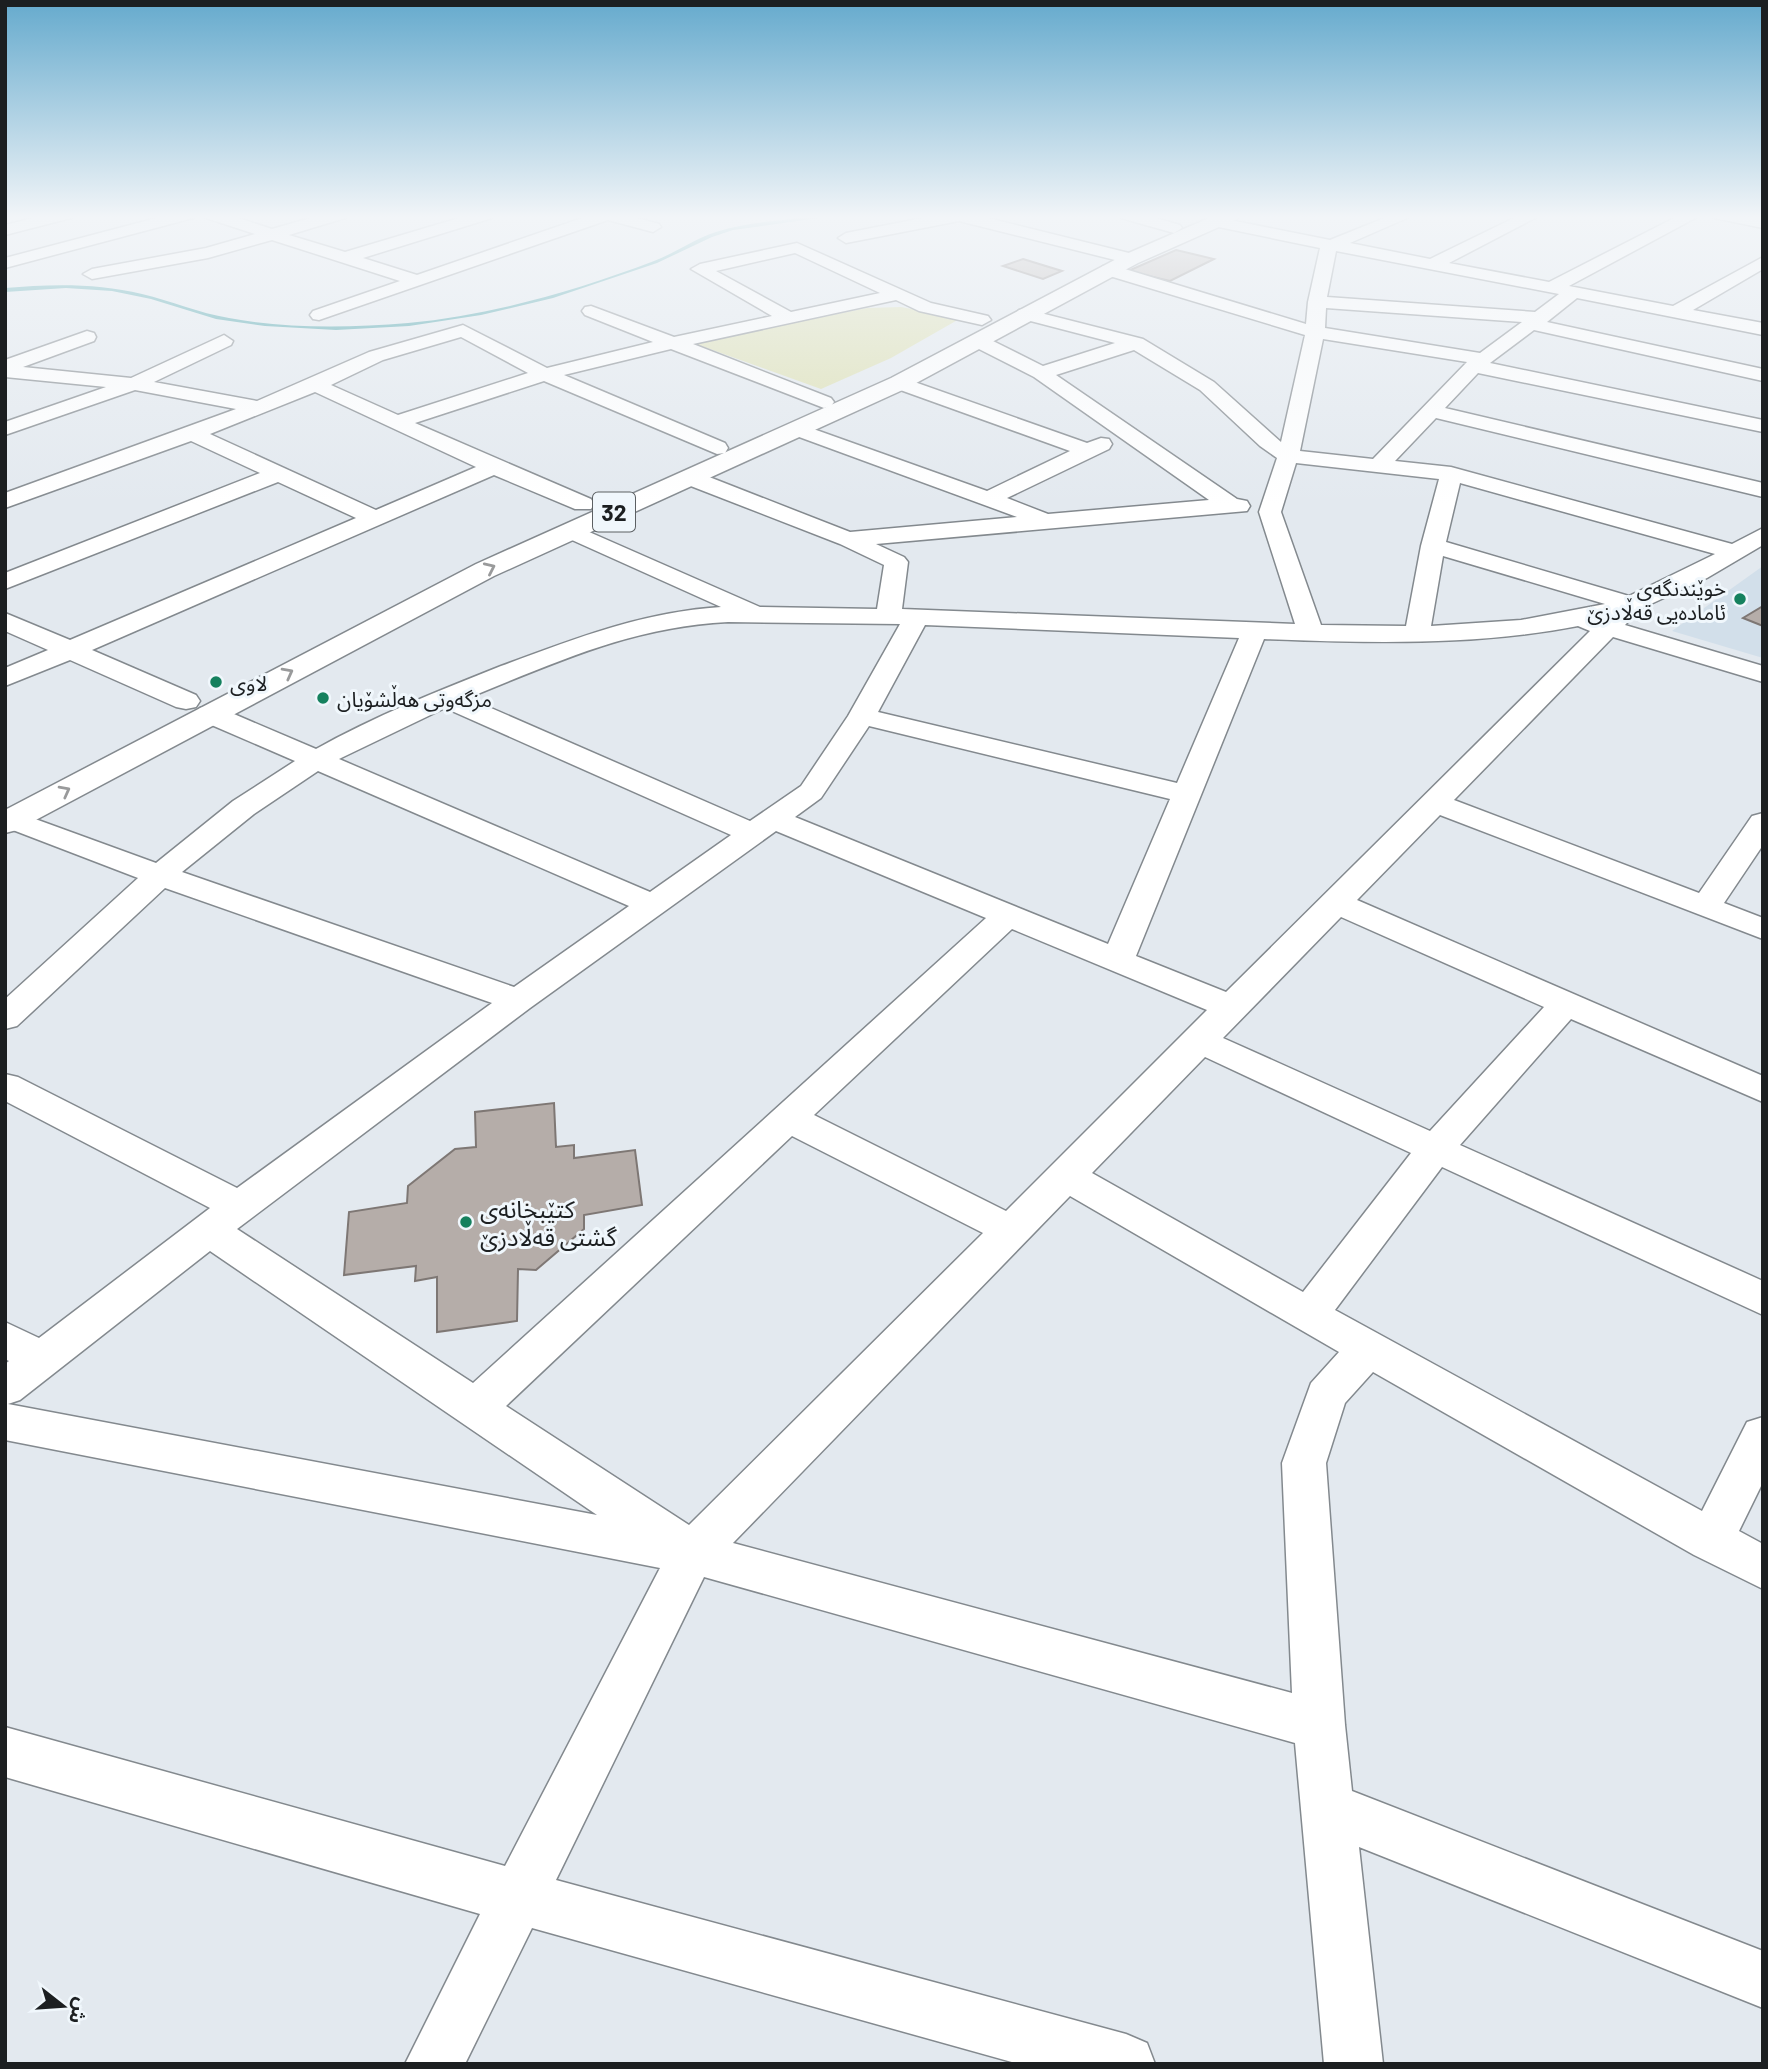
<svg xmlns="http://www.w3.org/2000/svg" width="1768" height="2069" font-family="Barlow,'Noto Sans Arabic',sans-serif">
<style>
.built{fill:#d2dfea}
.green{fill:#dcdfb1}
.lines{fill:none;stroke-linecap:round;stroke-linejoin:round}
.stream{fill:#409ca4;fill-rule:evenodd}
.building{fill:#b5ada9;stroke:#7e7774;stroke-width:2}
.minor-casing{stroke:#83898e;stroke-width:3}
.major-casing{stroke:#83898e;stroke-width:3}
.minor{fill:#fff;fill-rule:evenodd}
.major{fill:#fff;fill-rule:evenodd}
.oneway{stroke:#999a9b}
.poi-dot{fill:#15815e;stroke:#f0f7fc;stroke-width:2.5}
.labels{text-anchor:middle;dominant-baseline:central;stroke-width:6;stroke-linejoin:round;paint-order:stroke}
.far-poi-label{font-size:21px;fill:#1c1f21;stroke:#f0f7fc;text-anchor:start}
.shield{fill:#f0f7fc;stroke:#5c6063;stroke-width:2}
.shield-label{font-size:23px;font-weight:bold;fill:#1c1f21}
.poi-label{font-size:24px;fill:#1c1f21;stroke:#f0f7fc;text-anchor:start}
</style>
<rect width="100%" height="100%" fill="#e3e9ef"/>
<!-- built -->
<path class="built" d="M 1763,566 L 1763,658 L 1672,631 Z"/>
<!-- green -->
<path class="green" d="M 901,307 L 961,318 L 891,358 L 821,389 L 693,343 L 867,308 Z"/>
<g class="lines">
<!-- stream -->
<path class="stream" d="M 826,215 L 840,215 L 733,230 L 712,237 L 657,263 L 553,298 L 481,315 L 409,326 L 336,330 L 265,326 L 216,319 L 151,299 L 112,291 L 66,288 L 5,292 L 5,288 C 51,284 97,283 142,294 C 171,301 199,313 229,318 C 287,329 349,328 408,323 C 492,315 575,291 654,261 C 675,253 694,239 716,232 C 752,221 789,220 826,215 Z"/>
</g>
<!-- building -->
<path class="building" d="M 1176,250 L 1214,259 L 1170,281 L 1128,271 Z
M 1023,259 L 1062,271 L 1043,279 L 1003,266 Z
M 1763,606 L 1763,626 L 1743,618 Z
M 554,1103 L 556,1147 L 574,1145 L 574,1158 L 635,1150 L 642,1205 L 584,1215 L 584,1229 L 536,1270 L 518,1269 L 517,1321 L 437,1332 L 437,1277 L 415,1281 L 416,1266 L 344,1275 L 349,1212 L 407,1203 L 408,1186 L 455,1149 L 476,1147 L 475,1112 Z"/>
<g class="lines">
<defs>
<path id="minor" d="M 45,215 L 73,215 L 71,218 L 5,235 L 5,225 Z
M 168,215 L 195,215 L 193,218 L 5,268 L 5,258 Z
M 204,215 L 229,215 L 272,229 L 321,215 L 347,215 L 345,218 L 289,235 L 345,252 L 469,215 L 494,215 L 492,218 L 363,258 L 417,275 L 591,215 L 627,215 L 659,224 L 661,227 L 653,232 L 608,220 L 319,320 L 313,319 L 310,315 L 313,311 L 400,281 L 272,240 L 208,258 L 92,279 L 83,274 L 92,269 L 206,248 L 255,234 L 206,218 Z
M 938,215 L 976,215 L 1137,255 L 1139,259 L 1131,264 L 959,221 L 846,243 L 838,238 L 846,233 Z
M 1119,215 L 1146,215 L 1180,225 L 1182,228 L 1174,233 L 1121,218 Z
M 1392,215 L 1414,215 L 1350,243 L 1430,259 L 1520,215 L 1541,215 L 1449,263 L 1549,282 L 1680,215 L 1701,215 L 1569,286 L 1673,306 L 1763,257 L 1763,269 L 1693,310 L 1763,323 L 1763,335 L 1577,298 L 1547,322 L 1763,369 L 1763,381 L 1534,330 L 1490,363 L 1763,420 L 1763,432 L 1478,373 L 1445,408 L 1763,483 L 1763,497 L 1436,418 L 1395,461 L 1451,467 L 1732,544 L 1763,528 L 1763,545 L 1707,578 L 1640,609 L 1625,625 L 1763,666 L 1763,682 L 1613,637 L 1454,800 L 1699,893 L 1752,816 L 1763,813 L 1763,845 L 1724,903 L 1763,918 L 1763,939 L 1440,815 L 1357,900 L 1763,1076 L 1763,1102 L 1571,1019 L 1460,1145 L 1763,1281 L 1763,1315 L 1442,1167 L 1335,1310 L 1702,1511 L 1747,1422 L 1763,1417 L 1763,1482 L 1739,1531 L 1763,1544 L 1763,1589 L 1694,1555 L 1373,1372 L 1345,1403 L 1326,1463 L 1345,1725 L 1352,1791 L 1763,1951 L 1763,2008 L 1359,1847 L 1383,2064 L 1324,2064 L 1295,1743 L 704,1577 L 556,1880 L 1126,2034 L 1147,2043 L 1155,2064 L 1019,2064 L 532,1928 L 465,2064 L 405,2064 L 480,1914 L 5,1777 L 5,1727 L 505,1866 L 660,1568 L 5,1440 L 5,1364 L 9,1361 L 5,1359 L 5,1322 L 39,1338 L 210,1208 L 5,1101 L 5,1074 L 18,1077 L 237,1188 L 492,1003 L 165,888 L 17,1026 L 5,1029 L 5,999 L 138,878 L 5,827 L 5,808 L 156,863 L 233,801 L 295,761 L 200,720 L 196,714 L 200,708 L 210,706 L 220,708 L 316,749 C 375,716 438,691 501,666 C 574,639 642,612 721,607 L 563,536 L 559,531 L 563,526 L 571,524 L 760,607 L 877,609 L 884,565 L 840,544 L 683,483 L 680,478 L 683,473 L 699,473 L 850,532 L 1017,517 L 791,434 L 788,430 L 791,426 L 805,426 L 987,491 L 1070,451 L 892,387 L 889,383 L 892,379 L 906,379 L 1087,443 L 1101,438 L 1109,439 L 1112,444 L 1109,449 L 1007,498 L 1048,514 L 1209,500 L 1034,377 L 971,345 L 969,341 L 978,335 L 985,337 L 1043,366 L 1115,343 L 1019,318 L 1016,314 L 1019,310 L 1025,309 L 1143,339 L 1214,382 L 1281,442 L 1305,335 L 1103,274 L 1100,270 L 1103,266 L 1115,266 L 1306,324 L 1308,302 L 1320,248 L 1209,225 L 1207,222 L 1209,219 L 1215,217 L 1330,240 ZM 1336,251 L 1559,294 L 1535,312 L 1327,297 ZM 1326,308 L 1522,322 L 1480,353 L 1325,328 ZM 1323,339 L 1467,362 L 1373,459 L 1300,451 ZM 1134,350 L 1200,390 L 1260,446 L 1277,458 L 1259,512 L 1295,624 L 902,609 L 908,562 L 904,557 L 876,544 L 1247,511 L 1250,506 L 1247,501 L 1237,499 L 1056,375 ZM 1296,463 L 1439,479 L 1421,546 L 1406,626 L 1321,625 L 1281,512 ZM 1460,483 L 1715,554 L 1629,596 L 1446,542 ZM 1443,556 L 1605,604 L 1521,620 L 1431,626 ZM 728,622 L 900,624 L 848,716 L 801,786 L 750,821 L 468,698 C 557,662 631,627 728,622 ZM 925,625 L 1239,638 L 1177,783 L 878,712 ZM 1578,626 L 1590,631 L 1226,992 L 1136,956 L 1264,639 C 1369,643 1475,646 1578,626 ZM 445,708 L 731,835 L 650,892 L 339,759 ZM 869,726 L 1170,799 L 1108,944 L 795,817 L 821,798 ZM 318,771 L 629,906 L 514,987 L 182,872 L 254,814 ZM 776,831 L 986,918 L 473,1383 L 237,1229 L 530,1008 ZM 1341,917 L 1544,1007 L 1430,1131 L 1223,1038 ZM 1012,929 L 1207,1010 L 1006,1211 L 814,1115 ZM 1205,1057 L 1411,1153 L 1303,1292 L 1092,1173 ZM 792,1136 L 983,1233 L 689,1525 L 506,1406 ZM 1070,1196 L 1339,1352 L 1311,1383 L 1282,1463 L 1292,1693 L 733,1543 ZM 210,1251 L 597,1515 L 8,1404 L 20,1400 Z
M 1712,215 L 1763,218 L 1763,228 L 1714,218 Z
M 797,243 L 931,303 L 988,316 L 991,320 L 982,325 L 919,311 L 896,300 L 693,344 L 831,398 L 834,402 L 831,406 L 824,408 L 671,349 L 564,375 L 725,443 L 728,448 L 725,453 L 717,454 L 544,381 L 415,423 L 591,499 L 594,504 L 591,509 L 575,509 L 494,475 L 92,650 L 196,695 L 200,701 L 196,707 L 186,709 L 176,707 L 70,660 L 5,686 L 5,668 L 48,650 L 5,631 L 5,613 L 70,640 L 356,518 L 278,482 L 5,589 L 5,573 L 260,473 L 191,441 L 5,508 L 5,493 L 236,409 L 135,390 L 5,435 L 5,422 L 106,387 L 5,377 L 5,360 L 87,331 L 94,333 L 96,337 L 94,341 L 23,367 L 131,378 L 224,335 L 233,341 L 231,345 L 154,382 L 257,401 L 369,352 L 463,325 L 547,368 L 653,342 L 585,315 L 582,311 L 585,307 L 591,306 L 674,337 L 772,316 L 691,269 L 700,264 ZM 795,253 L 880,293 L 791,312 L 716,271 ZM 461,337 L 528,373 L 398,415 L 331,385 L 383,360 ZM 315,392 L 476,467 L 376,510 L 210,434 Z"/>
<path id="major" d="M 1216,215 L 1240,215 L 1237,219 L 1138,263 L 907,388 L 494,576 L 17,830 L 5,833 L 5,810 L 476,564 L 891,378 L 1124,255 Z"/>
</defs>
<!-- minor casing -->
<use href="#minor" class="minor-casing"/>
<!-- major casing -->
<use href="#major" class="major-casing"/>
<!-- minor -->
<use href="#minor" class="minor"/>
<!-- major -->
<use href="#major" class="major"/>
</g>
<!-- one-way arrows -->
<defs><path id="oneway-chevron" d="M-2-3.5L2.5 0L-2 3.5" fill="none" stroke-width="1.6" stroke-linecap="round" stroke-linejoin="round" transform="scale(1.75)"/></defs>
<g class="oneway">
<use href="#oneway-chevron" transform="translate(490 568) rotate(-25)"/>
<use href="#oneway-chevron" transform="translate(288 673) rotate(-28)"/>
<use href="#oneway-chevron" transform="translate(65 791) rotate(-28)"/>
</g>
<!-- sky -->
<linearGradient id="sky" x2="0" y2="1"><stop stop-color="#65aacd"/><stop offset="0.43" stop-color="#f2f5f8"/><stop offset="1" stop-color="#f2f5f8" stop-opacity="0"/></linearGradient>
<rect width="1768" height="505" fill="url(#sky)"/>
<!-- markers -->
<g class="poi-dot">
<circle cx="1740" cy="599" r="7"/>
<circle cx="216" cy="682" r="7"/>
<circle cx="323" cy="698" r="7"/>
<circle cx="466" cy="1222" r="7"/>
</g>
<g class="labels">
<!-- far-poi labels -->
<g class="far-poi-label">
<text x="1726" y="587" text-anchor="end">خوێندنگەی<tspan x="1726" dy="24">ئامادەیی قەڵادزێ</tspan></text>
<text x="230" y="682">لاوی</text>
<text x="337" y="698">مزگەوتی ھەڵشۆیان</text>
</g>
<!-- shield labels -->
<rect class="shield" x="593" y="492.5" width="42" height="39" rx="5"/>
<g class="shield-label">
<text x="614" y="512">32</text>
</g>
<!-- poi labels -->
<g class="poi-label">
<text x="480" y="1208">کتێبخانەی<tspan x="480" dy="28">گشتی قەڵادزێ</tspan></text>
</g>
</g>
<!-- border -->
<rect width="1768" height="2069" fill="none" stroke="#1c1f21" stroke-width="14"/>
<!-- north arrow -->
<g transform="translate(63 2006) rotate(107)" stroke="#f0f7fc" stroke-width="5" paint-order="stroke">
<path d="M0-5L12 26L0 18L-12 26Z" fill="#1c1f21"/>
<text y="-10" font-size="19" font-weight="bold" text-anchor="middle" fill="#1c1f21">ش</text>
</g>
</svg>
